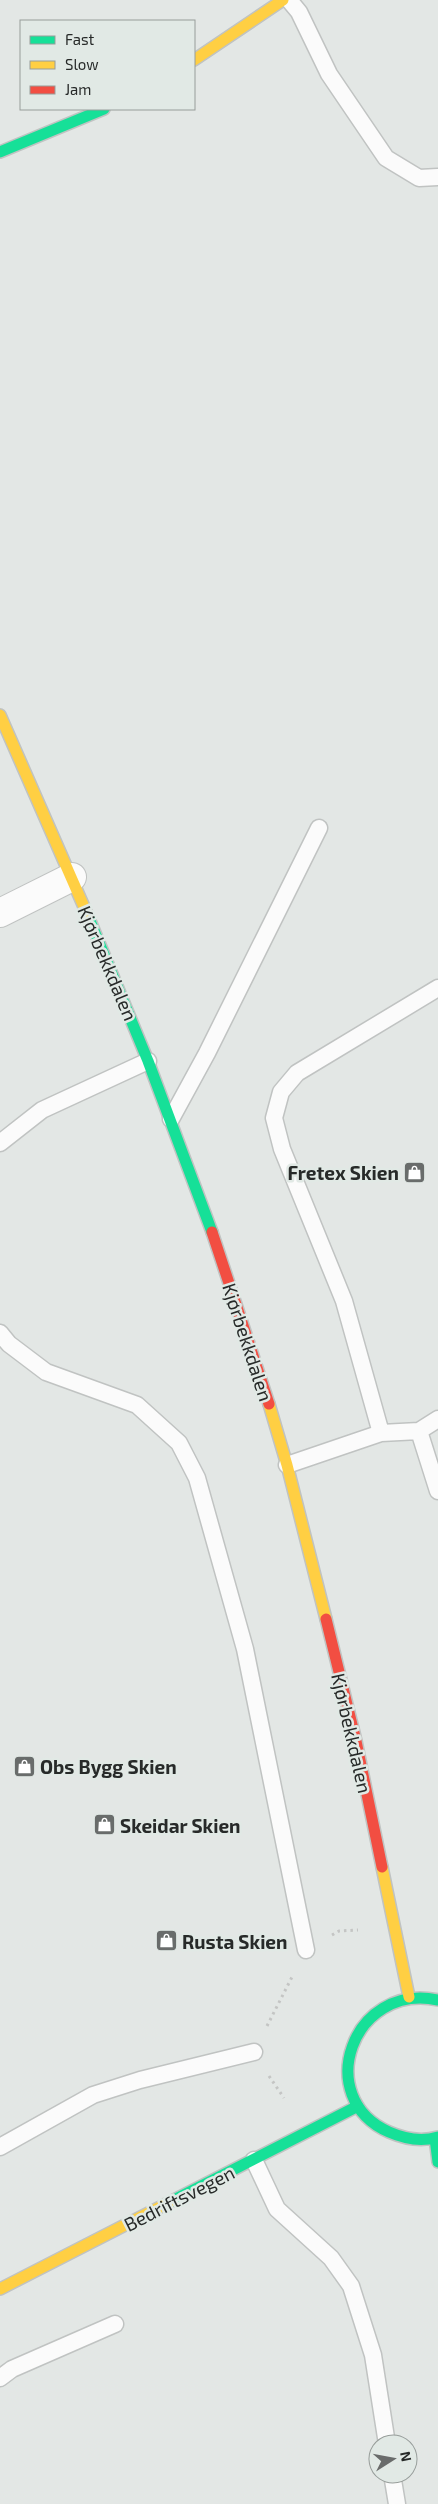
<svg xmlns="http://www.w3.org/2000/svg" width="438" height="2504" font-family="'Exo 2',sans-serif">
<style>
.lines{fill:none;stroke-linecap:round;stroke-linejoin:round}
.lane-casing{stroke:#c0c3c2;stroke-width:19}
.street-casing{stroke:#c0c3c2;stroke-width:30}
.fast-casing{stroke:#c0c3c2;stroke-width:14}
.slow-casing{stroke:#c0c3c2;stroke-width:14}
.jam-casing{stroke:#c0c3c2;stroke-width:14}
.path{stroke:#c4c5c4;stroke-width:3;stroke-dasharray:2.5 4;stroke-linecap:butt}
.lane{stroke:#fbfbfb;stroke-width:16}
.street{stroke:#fbfbfb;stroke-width:28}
.fast{stroke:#16e098;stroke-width:11}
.slow{stroke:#ffcf43;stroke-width:11}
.jam{stroke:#f24e42;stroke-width:11}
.labels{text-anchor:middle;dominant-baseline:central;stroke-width:5;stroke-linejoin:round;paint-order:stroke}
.street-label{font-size:19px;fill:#272a29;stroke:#e1e9e5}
.poi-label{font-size:19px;font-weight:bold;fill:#272a29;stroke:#e1e9e5;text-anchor:start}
</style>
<rect width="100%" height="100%" fill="#e3e7e5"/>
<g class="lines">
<defs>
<path id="lane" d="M 289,0 L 299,12 L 329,74 L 386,158 L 419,178 L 438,177
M 171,1119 L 207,1053 L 319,828
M 0,1143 L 42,1110 L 148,1061
M 0,1333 L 9,1344 L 46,1372 L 137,1405 L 179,1443 L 197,1478 L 245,1649 L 306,1950
M 419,1431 L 438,1491
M 381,1433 L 344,1301 L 282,1149 L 274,1118 L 281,1092 L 297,1073 L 438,988
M 287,1465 L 381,1433 L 419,1431 L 438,1419
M 0,2147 L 93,2095 L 140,2080 L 254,2052
M 254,2160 L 277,2209 L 331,2258 L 351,2286 L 373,2355 L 387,2444
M 0,2378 L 12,2369 L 115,2324
M 392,2474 L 397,2504"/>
<path id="street" d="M 0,913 L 72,877"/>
<path id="fast" d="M 0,152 L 104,109
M 88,916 L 148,1061 L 212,1232
M 438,2000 C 352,1982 312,2098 389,2132 C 405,2139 421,2142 438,2137
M 435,2138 L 438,2162
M 170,2202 L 358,2106"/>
<path id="slow" d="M 194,60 L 283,0
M 0,715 L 88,916
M 269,1404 L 287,1465 L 326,1619
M 382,1867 L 409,1997
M 0,2289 L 170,2202"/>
<path id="jam" d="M 212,1232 L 269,1404
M 326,1619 L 356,1741 L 382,1867"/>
</defs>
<!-- lane casing -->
<use href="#lane" class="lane-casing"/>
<!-- street casing -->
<use href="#street" class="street-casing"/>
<!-- fast casing -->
<use href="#fast" class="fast-casing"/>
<!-- slow casing -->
<use href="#slow" class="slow-casing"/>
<!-- jam casing -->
<use href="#jam" class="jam-casing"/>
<!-- path -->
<path class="path" d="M 332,1935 L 339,1931 L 358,1930
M 267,2026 L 293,1975
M 269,2076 L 284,2098"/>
<!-- lane -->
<use href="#lane" class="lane"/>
<!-- street -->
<use href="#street" class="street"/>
<!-- fast -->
<use href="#fast" class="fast"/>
<!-- slow -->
<use href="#slow" class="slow"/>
<!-- jam -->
<use href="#jam" class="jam"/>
</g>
<!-- icons -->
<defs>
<symbol id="shop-square" viewBox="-11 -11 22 22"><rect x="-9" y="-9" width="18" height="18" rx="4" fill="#696c6b" stroke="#e1e9e5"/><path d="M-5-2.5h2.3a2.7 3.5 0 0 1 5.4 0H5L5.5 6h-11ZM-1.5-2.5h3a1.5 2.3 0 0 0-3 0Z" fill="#fff"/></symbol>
</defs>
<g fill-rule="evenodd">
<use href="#shop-square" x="402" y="1160" width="25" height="25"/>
<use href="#shop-square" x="12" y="1754" width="25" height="25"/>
<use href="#shop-square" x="92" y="1812" width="25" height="25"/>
<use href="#shop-square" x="154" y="1928" width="25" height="25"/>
</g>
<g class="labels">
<!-- street labels -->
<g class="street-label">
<text transform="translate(108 963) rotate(67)">Kjørbekkdalen</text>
<text transform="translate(248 1342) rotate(72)">Kjørbekkdalen</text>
<text transform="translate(352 1733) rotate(77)">Kjørbekkdalen</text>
<text transform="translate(179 2198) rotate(-27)">Bedriftsvegen</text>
</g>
<!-- poi labels -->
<g class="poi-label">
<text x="399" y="1172" text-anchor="end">Fretex Skien</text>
<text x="40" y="1766">Obs Bygg Skien</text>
<text x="120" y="1825">Skeidar Skien</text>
<text x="182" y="1941">Rusta Skien</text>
</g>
</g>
<!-- legend -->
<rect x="20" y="20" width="175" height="90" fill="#e1e9e5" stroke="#979d9a"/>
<rect x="30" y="36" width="25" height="8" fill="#16e098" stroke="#979d9a"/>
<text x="65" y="45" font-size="15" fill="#272a29">Fast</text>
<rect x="30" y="61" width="25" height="8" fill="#ffcf43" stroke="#979d9a"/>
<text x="65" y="70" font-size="15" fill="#272a29">Slow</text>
<rect x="30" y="86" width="25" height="8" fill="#f24e42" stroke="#979d9a"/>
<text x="65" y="95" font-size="15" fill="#272a29">Jam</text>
<!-- north arrow -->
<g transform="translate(393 2459) rotate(79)"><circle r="24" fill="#e1e9e5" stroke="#979d9a"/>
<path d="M0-4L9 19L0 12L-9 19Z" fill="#696c6b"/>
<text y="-8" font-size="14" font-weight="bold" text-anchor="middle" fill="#272a29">N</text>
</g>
</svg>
